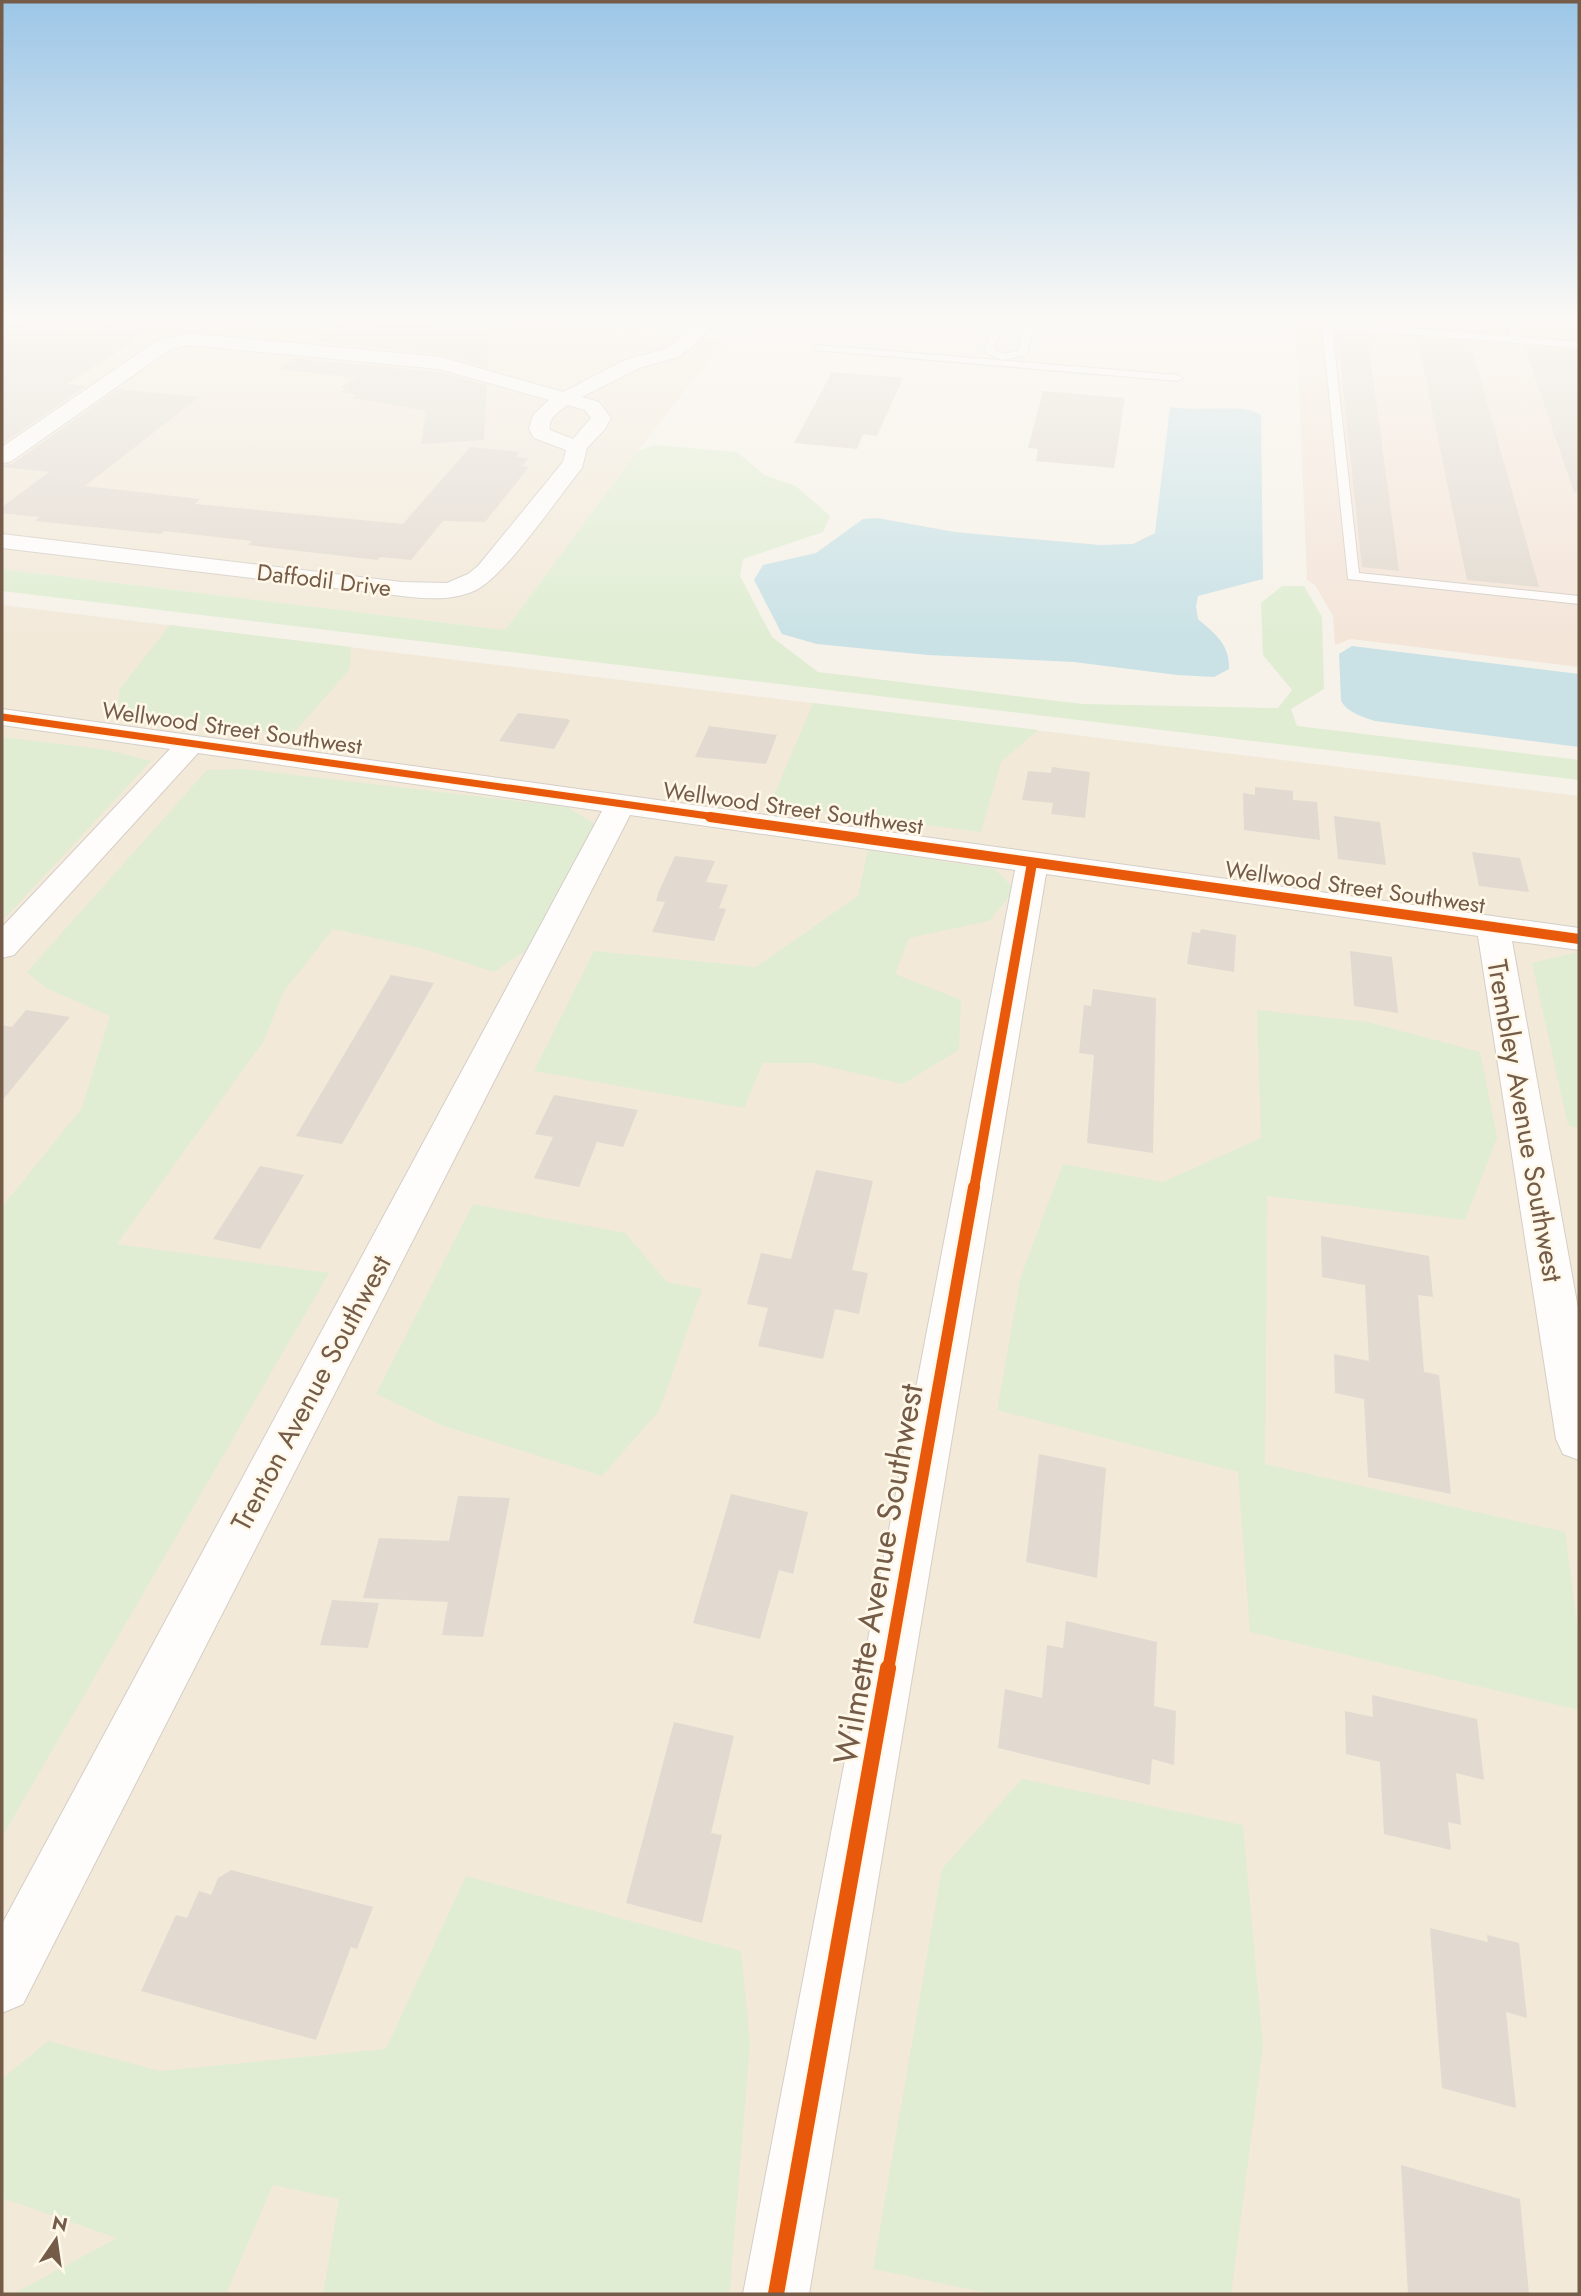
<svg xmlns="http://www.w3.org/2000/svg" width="1581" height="2296" font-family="Jost,sans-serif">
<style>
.residential{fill:#f2e9d9}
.commercial{fill:#f4e5d9}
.green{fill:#e0edd3}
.water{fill:#cae2e6}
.building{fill:#e2dad0}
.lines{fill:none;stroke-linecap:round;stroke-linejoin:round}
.lane-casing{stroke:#d4cec6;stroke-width:2}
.street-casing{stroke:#d4cec6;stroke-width:2}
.lane{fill:#fefdfc;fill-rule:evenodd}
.street{fill:#fefdfc;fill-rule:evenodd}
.cycleway-far3-casing{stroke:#fff8e9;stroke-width:10}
.cycleway-far2-casing{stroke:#fff8e9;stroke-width:13}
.cycleway-far1-casing{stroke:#fff8e9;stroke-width:17}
.cycleway-casing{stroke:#fff8e9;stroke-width:20}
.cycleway-far3{stroke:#e8590c;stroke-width:7}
.cycleway-far2{stroke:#e8590c;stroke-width:10}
.cycleway-far1{stroke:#e8590c;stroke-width:12}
.cycleway{stroke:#e8590c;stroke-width:16}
.labels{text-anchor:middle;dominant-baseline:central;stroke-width:5;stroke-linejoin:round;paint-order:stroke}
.far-street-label{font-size:23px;fill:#745c49;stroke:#fff8e9}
.street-label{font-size:28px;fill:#745c49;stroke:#fff8e9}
.near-street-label{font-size:33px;fill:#745c49;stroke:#fff8e9}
</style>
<rect width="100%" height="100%" fill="#f6f2e9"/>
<!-- residential -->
<path class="residential" d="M 2,315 L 443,315 L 670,334 L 723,342 L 637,452 L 505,630 L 2,569 Z
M 2,605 L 1579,796 L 1579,2294 L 2,2294 Z"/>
<!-- commercial -->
<path class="commercial" d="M 1296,315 L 1519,315 L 1579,320 L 1579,667 L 1351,639 L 1335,645 L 1333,616 L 1315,585 L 1307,580 Z"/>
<!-- green -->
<path class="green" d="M 443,315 L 685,315 L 670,334 Z
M 654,445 L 737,452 L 764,475 L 796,486 L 830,516 L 823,532 L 743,559 L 740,576 L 772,637 L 818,672 L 1083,704 L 1278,708 L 1292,690 L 1263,655 L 1261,603 L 1282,586 L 1304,586 L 1322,617 L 1324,689 L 1291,709 L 1297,726 L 1579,760 L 1579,780 L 2,591 L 2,569 L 505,630 L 637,452 Z
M 170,625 L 351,647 L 350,669 L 291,736 L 118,713 L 119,690 Z
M 813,703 L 1038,730 L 1001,762 L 981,832 L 770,805 Z
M 2,737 L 108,750 L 151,761 L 2,921 Z
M 243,769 L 567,807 L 596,825 L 537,943 L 494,972 L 421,948 L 333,929 L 284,991 L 263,1042 L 117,1244 L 329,1273 L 2,1837 L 2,1207 L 82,1108 L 110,1016 L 46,988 L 27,972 L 207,770 Z
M 868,850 L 995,869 L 1015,890 L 989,921 L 909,938 L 895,974 L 961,1000 L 959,1050 L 903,1084 L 812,1063 L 763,1063 L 744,1108 L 534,1071 L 594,951 L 756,967 L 858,896 Z
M 1579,952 L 1579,1128 L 1568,1125 L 1532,963 Z
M 1257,1010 L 1368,1022 L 1480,1052 L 1497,1138 L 1465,1220 L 1267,1196 L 1265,1464 L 1565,1532 L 1579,1638 L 1579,1710 L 1250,1632 L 1238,1472 L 997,1410 L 1021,1276 L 1063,1164 L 1163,1182 L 1261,1138 Z
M 473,1204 L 625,1233 L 667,1282 L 702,1289 L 659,1411 L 602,1476 L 441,1425 L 376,1394 Z
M 1022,1779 L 1243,1825 L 1263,2046 L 1231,2294 L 992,2294 L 873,2269 L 942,1869 Z
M 466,1876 L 741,1951 L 750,2044 L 730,2287 L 728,2294 L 323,2294 L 339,2199 L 273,2185 L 226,2294 L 13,2294 L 117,2238 L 2,2198 L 3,2078 L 48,2041 L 160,2071 L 386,2049 Z"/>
<!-- water -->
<path class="water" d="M 1170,407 C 1198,412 1237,403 1261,414 L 1263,579 L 1198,596 L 1196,606 L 1198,619 C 1215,634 1230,644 1229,669 L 1214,677 L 1177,675 L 1074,662 L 928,655 L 817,644 L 782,634 L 754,580 L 763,565 L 816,553 L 863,519 L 877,518 L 955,532 L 1100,545 L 1133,544 L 1155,533 Z
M 1352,646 L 1579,674 L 1579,747 L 1375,721 C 1363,717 1348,713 1341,701 L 1339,654 Z"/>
<!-- building -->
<path class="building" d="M 120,315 L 175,315 L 67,384 L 86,386 L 2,444 L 2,324 L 89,333 Z
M 348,318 L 485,331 L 482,334 L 489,335 L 487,368 L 440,354 L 315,342 Z
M 1337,331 L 1367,333 L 1399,571 L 1362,567 Z
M 1417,337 L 1470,342 L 1539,587 L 1467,580 Z
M 1524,346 L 1579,350 L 1579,491 L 1574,492 Z
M 294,358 L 439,372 L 487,385 L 484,440 L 421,444 L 426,411 L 352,398 L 356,395 L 341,392 L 347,388 L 341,387 L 356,378 L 279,369 Z
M 832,372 L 903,378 L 877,436 L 863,434 L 857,449 L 794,443 Z
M 118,389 L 199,397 L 85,486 L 200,499 L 195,504 L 403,524 L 470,447 L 520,452 L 516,457 L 529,458 L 522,466 L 529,467 L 485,522 L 443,521 L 411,560 L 380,557 L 377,560 L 248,545 L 252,541 L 164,531 L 161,534 L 83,526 L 35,521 L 39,517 L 2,513 L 2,507 L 49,472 L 2,467 L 2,465 L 12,464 Z
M 1043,391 L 1125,398 L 1114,468 L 1036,461 L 1038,449 L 1028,448 Z
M 518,713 L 568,719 L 570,721 L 554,749 L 499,741 Z
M 709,726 L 777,735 L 766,764 L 695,757 Z
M 1052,767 L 1090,772 L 1085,818 L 1051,814 L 1053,803 L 1022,800 L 1028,771 L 1051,773 Z
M 1255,787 L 1293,791 L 1293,800 L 1317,802 L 1320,840 L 1244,830 L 1243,793 L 1255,795 Z
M 1334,816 L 1380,822 L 1386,865 L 1338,859 Z
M 1472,852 L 1520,858 L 1529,892 L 1479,886 Z
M 675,856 L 715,861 L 706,882 L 728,885 L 719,908 L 726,909 L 714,941 L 652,932 L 665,902 L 656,901 L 659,891 Z
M 1201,929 L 1236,935 L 1234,972 L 1187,964 L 1192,932 L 1200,933 Z
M 1350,951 L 1392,957 L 1398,1013 L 1354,1006 Z
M 391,975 L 434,983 L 342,1144 L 296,1136 Z
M 1093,989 L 1156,998 L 1153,1153 L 1087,1143 L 1094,1055 L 1079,1053 L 1084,1005 L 1091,1006 Z
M 26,1010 L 70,1017 L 2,1101 L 2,1025 L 12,1027 Z
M 554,1095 L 638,1110 L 623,1147 L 597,1142 L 579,1187 L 534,1178 L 553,1137 L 535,1134 Z
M 260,1166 L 304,1175 L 260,1249 L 213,1239 Z
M 816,1170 L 873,1181 L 852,1270 L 868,1273 L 859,1314 L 835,1309 L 823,1359 L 758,1346 L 768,1308 L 747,1304 L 761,1253 L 791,1259 Z
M 1321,1236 L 1429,1256 L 1433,1297 L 1418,1295 L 1424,1372 L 1439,1375 L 1451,1494 L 1368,1477 L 1364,1399 L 1335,1393 L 1334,1354 L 1369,1361 L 1365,1285 L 1322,1277 Z
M 1039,1454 L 1106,1468 L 1097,1578 L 1026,1562 Z
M 731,1494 L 808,1512 L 793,1574 L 779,1570 L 760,1639 L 693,1623 Z
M 458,1496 L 510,1498 L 483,1637 L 442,1635 L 448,1602 L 363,1598 L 379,1538 L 449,1541 Z
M 332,1600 L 379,1603 L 368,1648 L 320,1645 Z
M 1066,1621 L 1157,1642 L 1154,1706 L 1176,1711 L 1174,1765 L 1152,1759 L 1150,1785 L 998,1748 L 1005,1689 L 1042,1698 L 1047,1645 L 1063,1648 Z
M 1372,1695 L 1477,1719 L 1484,1780 L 1456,1773 L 1461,1825 L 1448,1822 L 1451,1850 L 1384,1834 L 1380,1762 L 1346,1754 L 1345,1711 L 1373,1717 Z
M 674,1722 L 734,1736 L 711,1833 L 722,1835 L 702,1923 L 626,1903 Z
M 231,1870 L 373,1907 L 357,1949 L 351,1947 L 316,2040 L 141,1991 L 176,1915 L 187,1918 L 199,1891 L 211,1895 L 218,1878 Z
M 1430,1928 L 1488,1942 L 1487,1935 L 1519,1943 L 1527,2018 L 1506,2012 L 1516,2108 L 1442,2088 Z
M 1401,2165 L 1520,2199 L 1529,2294 L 1408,2294 Z"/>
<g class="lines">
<defs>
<path id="lane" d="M 996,315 L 1006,315 L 994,349 L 1003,354 L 1018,351 L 1028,315 L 1038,315 L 1026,355 L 1002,360 L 984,352 Z
M 1505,315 L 1515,315 L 1520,332 L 1518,337 L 1579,342 L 1579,348 L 1332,328 L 1359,573 L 1579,596 L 1579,604 L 1348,579 L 1322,325 L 1327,322 L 1508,336 L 1510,332 Z
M 818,345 L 1178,375 L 1183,378 L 1178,381 L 814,350 L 814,346 Z"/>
<path id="street" d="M 702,315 L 720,315 L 697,343 L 678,357 L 639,368 L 582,397 L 599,402 L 611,418 L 605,429 L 587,448 L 582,468 C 559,496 505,576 476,590 C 453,601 427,599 402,596 L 2,548 L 2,534 L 402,582 L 447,583 L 468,574 L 478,566 L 563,462 L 566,450 L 534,438 L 529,429 L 533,415 L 549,400 L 439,369 L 188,345 L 169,350 L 10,462 L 2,463 L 2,447 L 155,342 L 187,333 L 440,357 L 563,392 L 625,360 L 665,349 L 684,335 ZM 568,405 L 585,410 L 591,418 L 573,439 L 550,430 C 548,417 558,412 568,405 Z
M 2,709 L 1579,928 L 1579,950 L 1512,941 L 1579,1314 L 1579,1460 L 1563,1454 L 1556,1439 L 1478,936 L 1046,874 L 809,2294 L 743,2294 L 1015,870 L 630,815 L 23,2004 L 2,2013 L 2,1924 L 602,811 L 198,753 L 14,955 L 2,958 L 2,927 L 170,749 L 2,725 Z"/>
</defs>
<!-- lane casing -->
<use href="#lane" class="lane-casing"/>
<!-- street casing -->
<use href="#street" class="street-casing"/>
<!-- lane -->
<use href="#lane" class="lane"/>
<!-- street -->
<use href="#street" class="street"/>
<defs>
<path id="cycleway-far3" d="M 2,717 L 723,818"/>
<path id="cycleway-far2" d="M 710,817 L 1579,939
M 974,1189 L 1032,863"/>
<path id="cycleway-far1" d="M 888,1670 L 974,1187"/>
<path id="cycleway" d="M 776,2294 L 888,1668"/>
</defs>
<!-- cycleway-far3 casing -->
<use href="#cycleway-far3" class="cycleway-far3-casing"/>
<!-- cycleway-far2 casing -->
<use href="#cycleway-far2" class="cycleway-far2-casing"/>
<!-- cycleway-far1 casing -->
<use href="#cycleway-far1" class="cycleway-far1-casing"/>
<!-- cycleway casing -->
<use href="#cycleway" class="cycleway-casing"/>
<!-- cycleway-far3 -->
<use href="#cycleway-far3" class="cycleway-far3"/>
<!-- cycleway-far2 -->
<use href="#cycleway-far2" class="cycleway-far2"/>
<!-- cycleway-far1 -->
<use href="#cycleway-far1" class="cycleway-far1"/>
<!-- cycleway -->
<use href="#cycleway" class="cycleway"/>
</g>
<!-- sky -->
<linearGradient id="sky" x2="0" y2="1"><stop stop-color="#9cc6e7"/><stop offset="0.5" stop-color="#fbf9f5"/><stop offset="1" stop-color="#fbf9f5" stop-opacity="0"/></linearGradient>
<rect width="1581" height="636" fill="url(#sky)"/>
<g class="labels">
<!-- far-street labels -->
<g class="far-street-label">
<text transform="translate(324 580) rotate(7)">Daffodil Drive</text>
<text transform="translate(232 728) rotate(8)">Wellwood Street Southwest</text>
<text transform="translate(793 808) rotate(8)">Wellwood Street Southwest</text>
<text transform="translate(1355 887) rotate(8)">Wellwood Street Southwest</text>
</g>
<!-- street labels -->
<g class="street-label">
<text transform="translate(1525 1121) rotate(80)">Trembley Avenue Southwest</text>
<text transform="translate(311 1393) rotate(-62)">Trenton Avenue Southwest</text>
</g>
<!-- near-street labels -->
<g class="near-street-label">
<text transform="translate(878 1574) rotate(-80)">Wilmette Avenue Southwest</text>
</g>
</g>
<!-- border -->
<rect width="1581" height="2296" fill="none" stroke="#745c49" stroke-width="7"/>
<!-- north arrow -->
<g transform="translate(56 2240) rotate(13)" stroke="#fff8e9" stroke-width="5" paint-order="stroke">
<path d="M0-5L12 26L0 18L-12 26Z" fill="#745c49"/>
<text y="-10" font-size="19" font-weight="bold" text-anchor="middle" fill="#745c49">N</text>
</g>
</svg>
